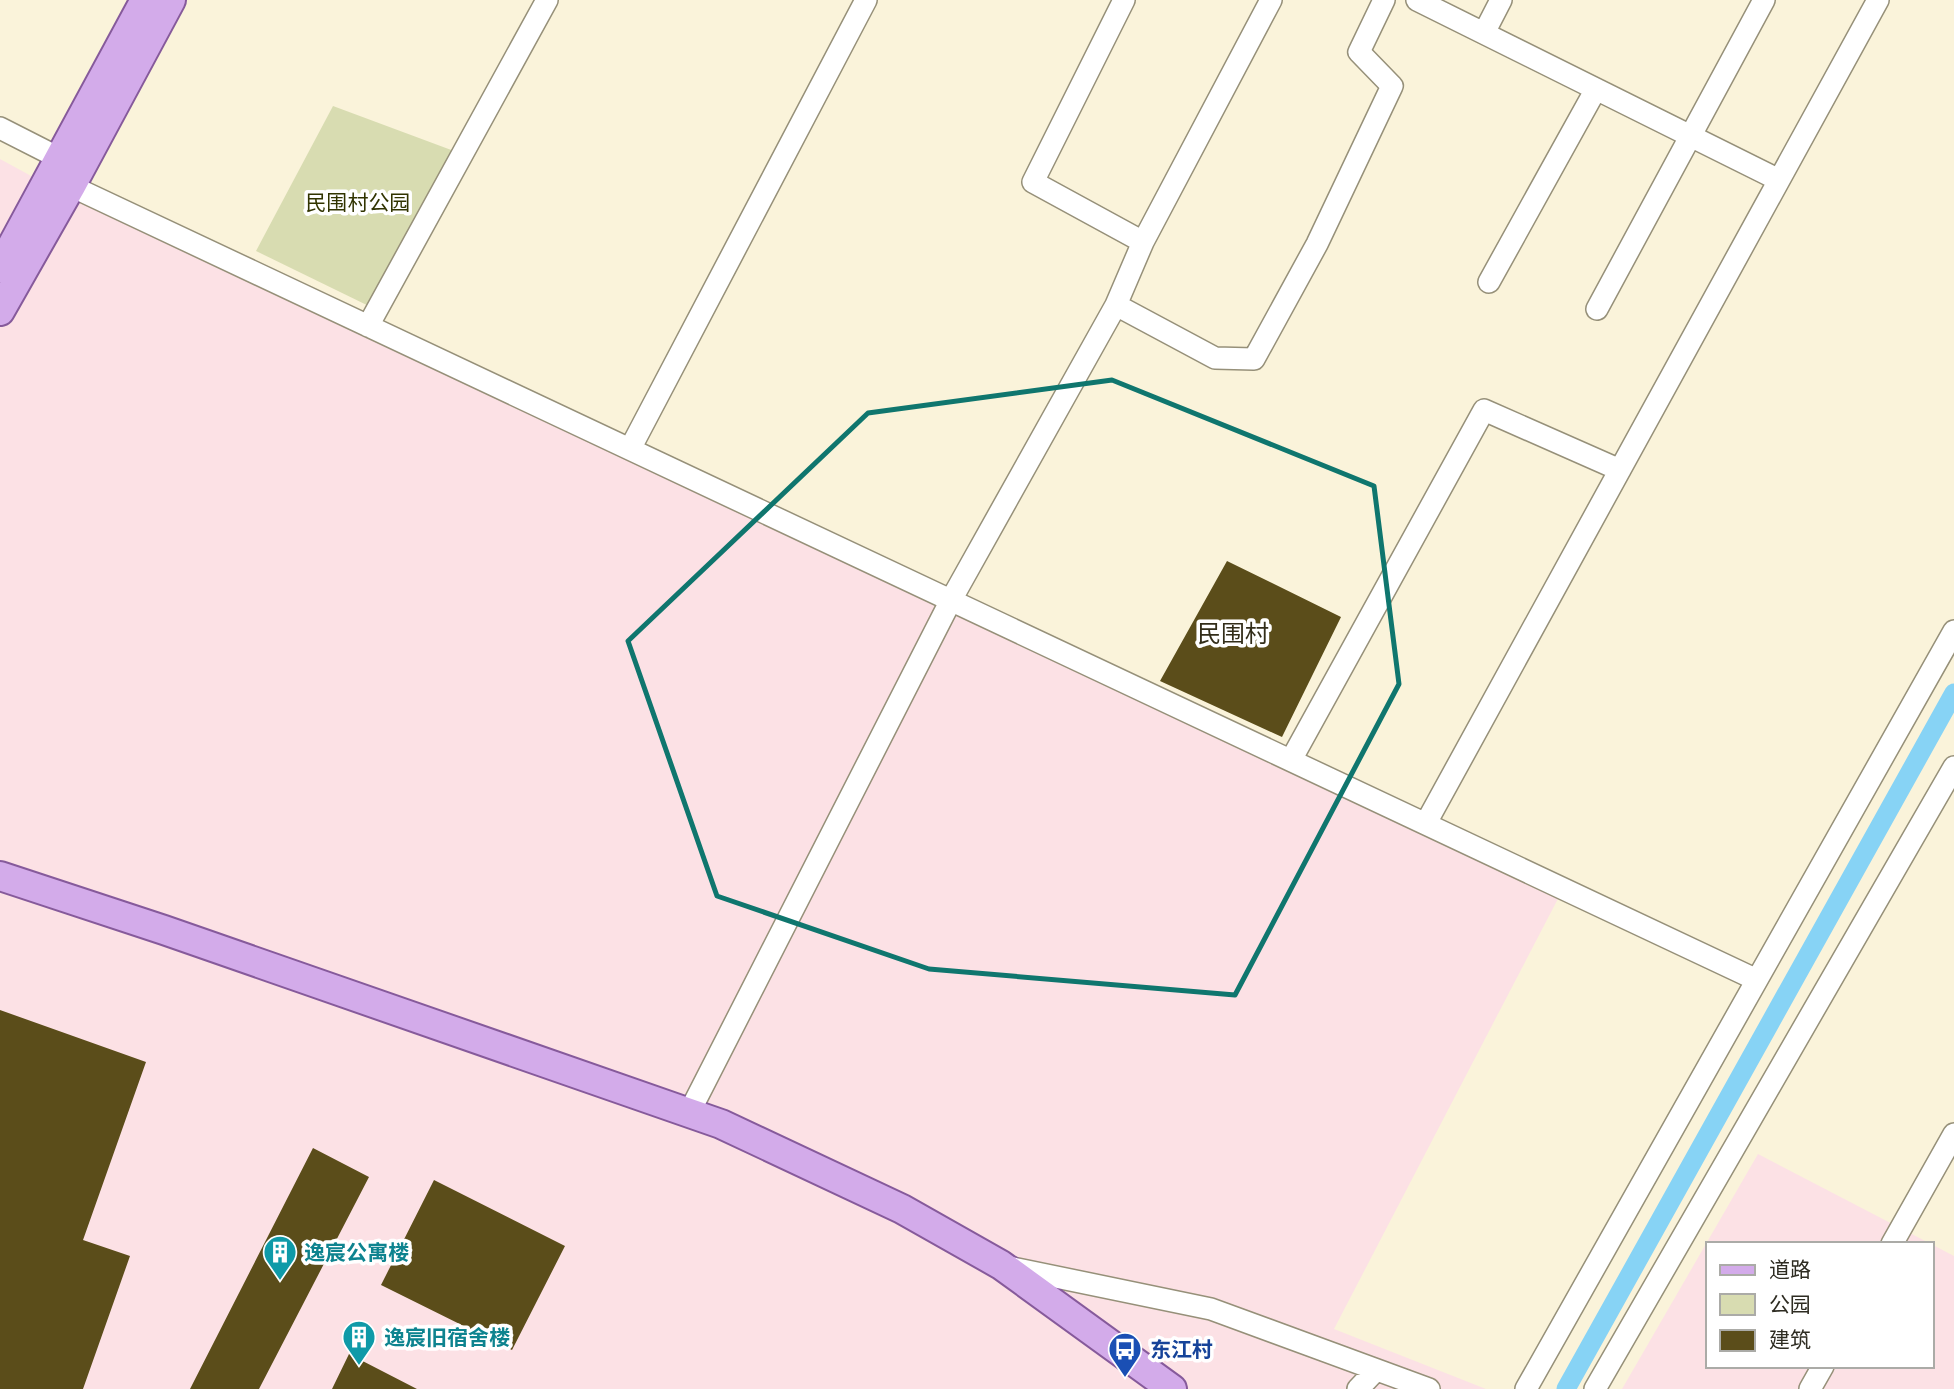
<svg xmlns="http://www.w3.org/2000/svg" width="1954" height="1389" font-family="'IBM Plex Sans','Noto Sans SC',sans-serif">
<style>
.industrial{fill:#fce1e5}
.green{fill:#d8dcb1}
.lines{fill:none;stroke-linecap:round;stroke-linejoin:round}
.canal{stroke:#87d3f5;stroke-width:19}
.building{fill:#5b4d1a}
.minor-casing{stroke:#969079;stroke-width:24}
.major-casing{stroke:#865a9b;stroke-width:32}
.minor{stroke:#fff;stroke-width:21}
.major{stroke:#d3abea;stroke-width:28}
.marked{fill:none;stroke:#0f766e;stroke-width:5;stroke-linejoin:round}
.labels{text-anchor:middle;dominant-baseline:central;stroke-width:7;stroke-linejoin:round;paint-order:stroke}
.park-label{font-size:21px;fill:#313400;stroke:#fff}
.culture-label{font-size:21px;font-weight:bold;fill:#0d838f;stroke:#fff;text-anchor:start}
.transit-label{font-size:21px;font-weight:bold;fill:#164399;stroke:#fff;text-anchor:start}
.quarter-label{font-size:24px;fill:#322d19;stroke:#fff}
</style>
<rect width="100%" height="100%" fill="#faf3da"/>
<!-- industrial -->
<path class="industrial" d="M 0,159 L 79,202 L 1562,891 L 1334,1329 L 1486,1389 L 0,1389 Z
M 1758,1154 L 1931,1244 L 1707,1244 L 1707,1366 L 1931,1366 L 1931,1244 L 1954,1256 L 1954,1389 L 1622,1389 Z"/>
<!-- green -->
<path class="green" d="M 333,106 L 462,154 L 377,310 L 256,251 Z"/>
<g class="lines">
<!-- canal -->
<path class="canal" d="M 1566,1389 L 1954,693"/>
</g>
<!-- building -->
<path class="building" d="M 1227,561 L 1341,617 L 1282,737 L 1160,681 Z
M 0,1010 L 146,1062 L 83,1240 L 130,1256 L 83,1389 L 0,1389 Z
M 313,1148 L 369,1177 L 259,1389 L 190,1389 Z
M 434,1180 L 565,1246 L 512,1350 L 381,1285 Z
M 349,1354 L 417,1389 L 332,1389 Z"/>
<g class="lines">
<defs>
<path id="minor" d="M 1124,0 L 1033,182 L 1143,242
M 1417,0 L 1779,180
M 1484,33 L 1501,0
M 0,128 L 59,158
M 71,186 L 1757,980
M 1489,282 L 1596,89
M 1116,305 L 1215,358 L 1254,359 L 1317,244 L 1392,86 L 1359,52 L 1384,0
M 1597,309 L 1764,0
M 368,326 L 547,0
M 630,449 L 866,0
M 1291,760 L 1484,410 L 1620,470
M 1426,823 L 1878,0
M 689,1113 L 951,600 L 1116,305 L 1143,242 L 1271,0
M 1892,1244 L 1954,1134
M 1008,1267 L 1211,1309 L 1429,1389
M 1358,1389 L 1376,1370
M 1526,1389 L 1954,631
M 1595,1389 L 1954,767
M 1810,1389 L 1823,1366"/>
<path id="major" d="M 0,268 L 145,0
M 0,311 L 71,186 L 171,0
M 0,876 L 164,930 L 721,1124 L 902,1209 L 1001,1265 L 1172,1389"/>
</defs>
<!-- minor casing -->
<use href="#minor" class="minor-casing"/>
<!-- major casing -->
<use href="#major" class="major-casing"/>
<!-- minor -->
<use href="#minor" class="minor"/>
<!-- major -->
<use href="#major" class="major"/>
</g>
<!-- marked area -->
<path class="marked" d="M 1112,380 L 1374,486 L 1399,684 L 1235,995 L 929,969 L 717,896 L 628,641 L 868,413 Z"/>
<!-- icons -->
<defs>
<symbol id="building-pin" viewBox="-11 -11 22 30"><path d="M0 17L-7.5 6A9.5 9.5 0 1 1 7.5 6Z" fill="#0f9aa8" stroke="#fff"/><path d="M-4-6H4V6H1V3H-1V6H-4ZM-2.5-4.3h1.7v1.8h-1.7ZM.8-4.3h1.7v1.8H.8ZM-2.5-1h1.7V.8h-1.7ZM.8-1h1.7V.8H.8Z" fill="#fff"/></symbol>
<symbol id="bus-pin" viewBox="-11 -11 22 30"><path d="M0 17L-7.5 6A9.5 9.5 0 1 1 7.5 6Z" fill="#1a4fb4" stroke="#fff"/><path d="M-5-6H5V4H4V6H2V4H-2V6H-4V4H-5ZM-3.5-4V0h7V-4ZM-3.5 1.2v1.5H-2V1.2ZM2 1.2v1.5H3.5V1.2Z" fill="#fff"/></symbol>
</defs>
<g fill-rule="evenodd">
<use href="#building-pin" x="261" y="1233" width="38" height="52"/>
<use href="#building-pin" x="340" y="1318" width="38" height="52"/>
<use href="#bus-pin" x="1106" y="1330" width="38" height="52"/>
</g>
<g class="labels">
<!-- park labels -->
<g class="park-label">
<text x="358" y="202">民围村公园</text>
</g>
<!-- culture labels -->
<g class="culture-label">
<text x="304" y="1252">逸宸公寓楼</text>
<text x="384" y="1337">逸宸旧宿舍楼</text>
</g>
<!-- transit labels -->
<g class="transit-label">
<text x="1150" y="1349">东江村</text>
</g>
<!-- quarter labels -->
<g class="quarter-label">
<text x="1233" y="633">民围村</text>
</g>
</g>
<!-- legend -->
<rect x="1706" y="1242" width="228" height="126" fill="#ffffff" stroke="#ababa7" stroke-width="2"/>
<rect x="1720" y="1265" width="35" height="10" fill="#d3abea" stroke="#ababa7" stroke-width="2"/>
<text x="1769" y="1277" font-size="21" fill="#2e2c22">道路</text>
<rect x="1720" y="1294" width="35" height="21" fill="#d8dcb1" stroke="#ababa7" stroke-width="2"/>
<text x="1769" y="1312" font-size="21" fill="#2e2c22">公园</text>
<rect x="1720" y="1330" width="35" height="21" fill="#5b4d1a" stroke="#ababa7" stroke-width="2"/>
<text x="1769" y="1347" font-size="21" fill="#2e2c22">建筑</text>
</svg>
